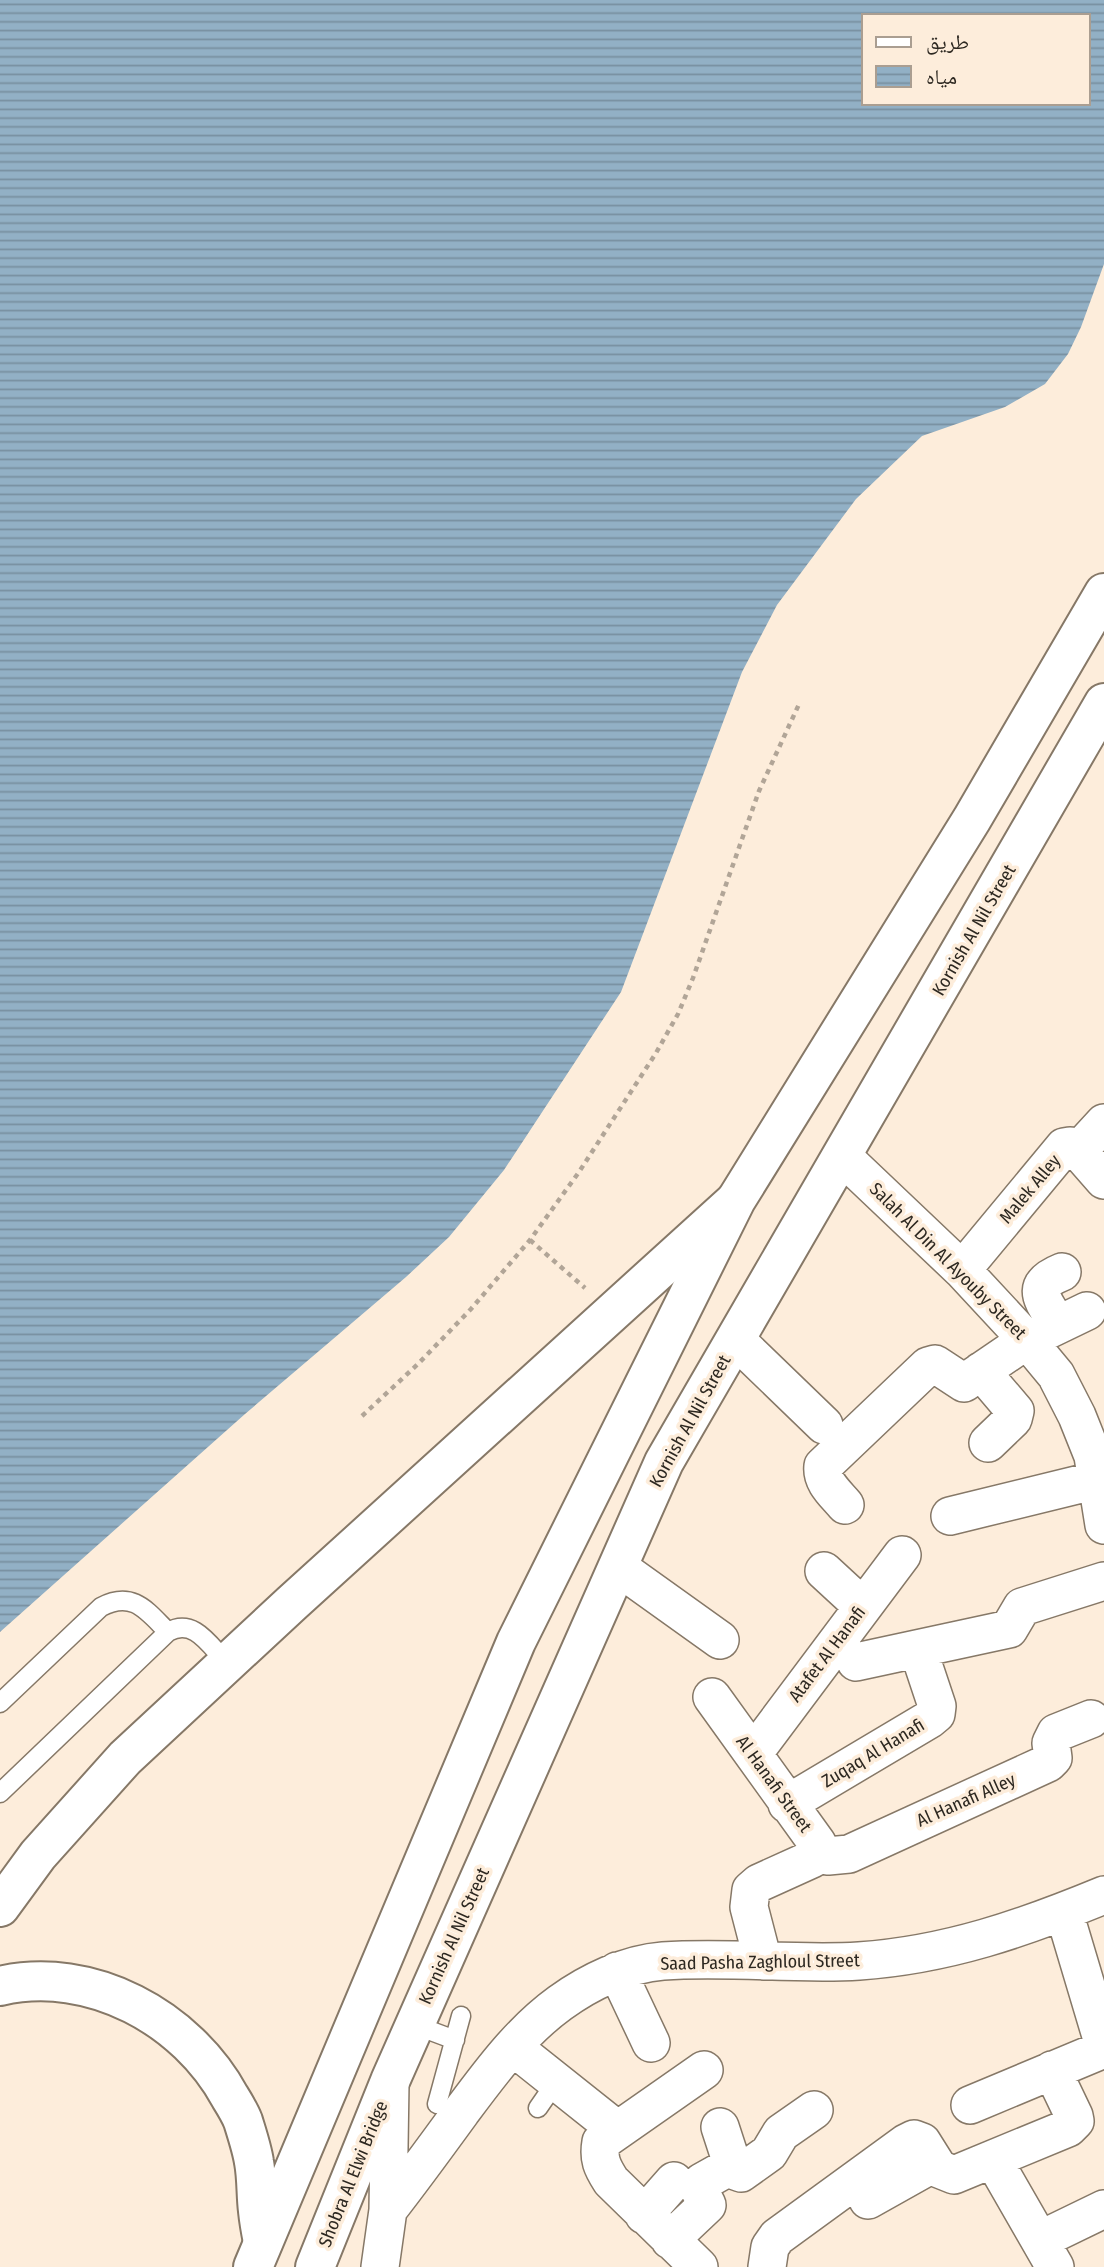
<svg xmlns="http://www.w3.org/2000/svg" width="1104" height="2267" font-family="'Fira Sans Condensed','Noto Naskh Arabic',sans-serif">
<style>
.water{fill:url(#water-rules);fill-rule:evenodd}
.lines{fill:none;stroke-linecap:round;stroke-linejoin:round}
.lane-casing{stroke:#867867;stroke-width:21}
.street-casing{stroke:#867867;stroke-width:40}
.primary-casing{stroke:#867867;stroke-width:42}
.highway-casing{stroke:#867867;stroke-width:42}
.path{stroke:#b1a597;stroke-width:4.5;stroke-dasharray:5 5;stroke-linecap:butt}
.lane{stroke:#fff;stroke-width:18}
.street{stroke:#fff;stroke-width:37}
.primary{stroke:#fff;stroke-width:38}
.highway{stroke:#fff;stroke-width:38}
.labels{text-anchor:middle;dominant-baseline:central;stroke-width:7;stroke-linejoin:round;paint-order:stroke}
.street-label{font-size:18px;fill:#2d2821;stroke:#fdeddb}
</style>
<defs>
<pattern id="water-rules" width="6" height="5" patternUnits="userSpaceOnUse" patternTransform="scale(1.75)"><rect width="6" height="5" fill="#92b0c5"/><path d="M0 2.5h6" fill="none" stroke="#788fa0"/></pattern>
</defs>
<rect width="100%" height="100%" fill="#fdeddb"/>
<!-- water -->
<path class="water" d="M 0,0 L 1104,0 L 1104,264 L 1081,327 L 1068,354 L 1045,384 L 1005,407 L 922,436 L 856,499 L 777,605 L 742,672 L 621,992 L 504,1170 L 449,1237 L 406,1277 L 245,1414 L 0,1632 ZM 864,16 L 1088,16 L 1088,103 L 864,103 Z"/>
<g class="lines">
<defs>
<path id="lane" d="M 0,1703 L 101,1607 C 133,1590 147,1611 168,1632
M 0,1793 L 168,1632 C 194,1617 210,1646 227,1663
M 415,2025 L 455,2040
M 437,2104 L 461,2016
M 538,2108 L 556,2082"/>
<path id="street" d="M 1076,1148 L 1104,1180
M 843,1157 L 962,1270 L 1027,1340 L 1056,1375 L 1077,1416 L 1093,1456 L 1104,1525
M 962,1270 L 1064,1147 L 1070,1146 L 1081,1148 L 1104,1123
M 1058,1325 C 1044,1301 1027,1286 1062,1272
M 736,1340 L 824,1425
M 981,1371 L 1015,1411 L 1013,1419 L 988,1443
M 845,1505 C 835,1493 821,1482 823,1466 L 928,1366 L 935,1364 L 964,1383 L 1027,1340 L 1087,1311
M 950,1516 L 1097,1480
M 618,1567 L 720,1640
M 824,1571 L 863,1607
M 856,1662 L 1009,1629 L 1022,1607 L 1104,1581
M 712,1697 L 817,1843 L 816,1854 L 812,1859 L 759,1883 L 751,1890 L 749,1907 L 763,1961
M 753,1754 L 902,1555
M 787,1804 L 930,1719 L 936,1714 L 937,1706 L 918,1649
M 816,1854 L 828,1856 L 849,1854 L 1048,1763 L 1053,1758 L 1051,1743 L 1056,1733 L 1091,1719
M 1064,1912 L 1104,2046
M 617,1971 L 651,2043
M 513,2047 L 616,2129
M 970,2105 L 1104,2049
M 720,2127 L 734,2170
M 993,2159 L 1055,2267
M 868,2200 L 934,2163
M 388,2210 C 413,2178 437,2145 461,2112 C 490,2073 520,2032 560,2003 C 589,1982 626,1964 663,1961 C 728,1956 794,1965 859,1961 C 947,1955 1024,1928 1104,1895
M 644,2215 L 674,2181
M 670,2240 L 707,2205 L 699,2189 L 702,2182 L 727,2168 L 741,2173 L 769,2153 L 781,2133 L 814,2110
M 1040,2240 L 1104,2209
M 380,2267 L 388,2210 L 390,2083
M 699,2267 L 611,2181 C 602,2167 598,2159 601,2142 L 704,2070
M 767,2267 L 770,2247 L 777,2237 L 906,2143 L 914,2139 L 922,2142 L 939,2169 L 954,2175 L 1068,2128 L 1075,2121 L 1074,2116 L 1052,2070"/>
<path id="primary" d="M 0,1907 L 38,1855 L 125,1758 L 292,1603 L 734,1202
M 0,1986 C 91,1965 187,2018 230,2097 C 235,2105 240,2113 243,2121 C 247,2134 252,2149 254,2162 C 257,2178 256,2195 258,2211 C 259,2221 261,2232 263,2242"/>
<path id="highway" d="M 253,2267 L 516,1642 L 736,1200 L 972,819 L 1104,593
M 315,2267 L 390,2081 L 664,1462 L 1104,703"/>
</defs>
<!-- lane casing -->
<use href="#lane" class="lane-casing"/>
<!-- street casing -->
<use href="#street" class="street-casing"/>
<!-- primary casing -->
<use href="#primary" class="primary-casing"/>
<!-- highway casing -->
<use href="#highway" class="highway-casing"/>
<!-- path -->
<path class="path" d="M 530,1240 L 585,1288
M 362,1416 L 418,1364 L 471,1309 L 530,1240 L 579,1172 L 656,1053 L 678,1014 L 693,978 L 759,791 L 800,702"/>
<!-- lane -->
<use href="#lane" class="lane"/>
<!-- street -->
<use href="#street" class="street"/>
<!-- primary -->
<use href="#primary" class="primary"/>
<!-- highway -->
<use href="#highway" class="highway"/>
</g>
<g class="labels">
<!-- street labels -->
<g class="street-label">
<text transform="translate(974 930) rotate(-60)">Kornish Al Nil Street</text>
<text transform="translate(1030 1189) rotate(-50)">Malek Alley</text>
<text transform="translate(948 1261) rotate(45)">Salah Al Din Al Ayouby Street</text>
<text transform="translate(690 1421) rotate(-61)">Kornish Al Nil Street</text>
<text transform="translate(827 1654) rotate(-53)">Atafet Al Hanafi</text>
<text transform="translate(873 1753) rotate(-31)">Zuqaq Al Hanafi</text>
<text transform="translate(774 1784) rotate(54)">Al Hanafi Street</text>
<text transform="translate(966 1800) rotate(-24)">Al Hanafi Alley</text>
<text transform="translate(454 1936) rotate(-66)">Kornish Al Nil Street</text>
<text transform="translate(760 1962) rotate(-1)">Saad Pasha Zaghloul Street</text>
<text transform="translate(353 2174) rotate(-68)">Shobra Al Elwi Bridge</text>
</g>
</g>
<!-- legend -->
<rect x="862" y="14" width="228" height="91" fill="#fdeddb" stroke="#aa9e91" stroke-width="2"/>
<rect x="876" y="37" width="35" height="10" fill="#ffffff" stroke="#aa9e91" stroke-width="2"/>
<text x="926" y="49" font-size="21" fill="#2d2821">طريق</text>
<rect x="876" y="66" width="35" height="21" fill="url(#water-rules)" stroke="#aa9e91" stroke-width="2"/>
<text x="926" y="84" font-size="21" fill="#2d2821">مياه</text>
</svg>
